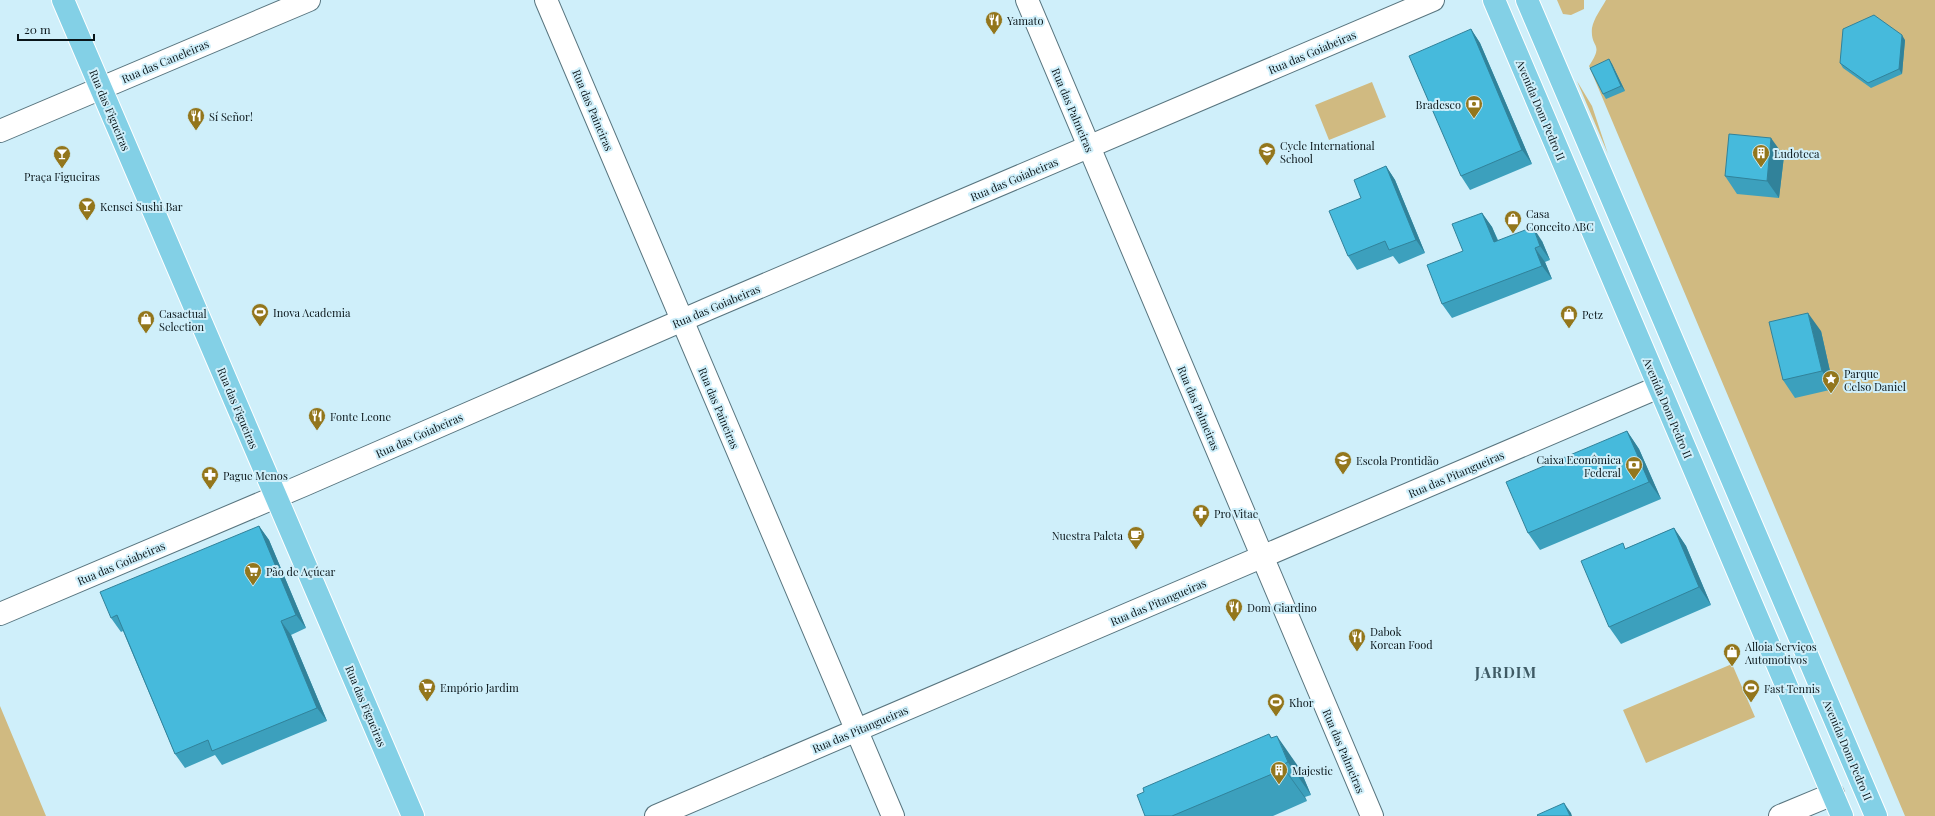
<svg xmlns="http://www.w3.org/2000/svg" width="1935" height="816" font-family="'Playfair Display',serif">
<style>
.green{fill:#d0ba81}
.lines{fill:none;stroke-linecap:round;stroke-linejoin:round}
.minor-casing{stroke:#58757f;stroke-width:24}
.tertiary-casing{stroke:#58757f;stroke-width:24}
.secondary-casing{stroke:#58757f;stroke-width:24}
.primary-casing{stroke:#fff;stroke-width:24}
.minor{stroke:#fff;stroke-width:22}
.tertiary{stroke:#fff;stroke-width:22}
.secondary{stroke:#fff;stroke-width:22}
.primary{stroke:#83d0e6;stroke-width:22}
.wall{fill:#3ca0bd}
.shaded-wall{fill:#31829a}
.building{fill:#46badc;stroke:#31829a}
.labels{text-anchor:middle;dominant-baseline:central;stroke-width:4;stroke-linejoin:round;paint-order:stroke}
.poi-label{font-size:11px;fill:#0a1519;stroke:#cfeffa;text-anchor:start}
.street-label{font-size:11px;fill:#0a1519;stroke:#cfeffa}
.district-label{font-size:15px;font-weight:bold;letter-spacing:1px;fill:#3f5b65;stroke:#cfeffa}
</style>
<rect width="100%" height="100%" fill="#cfeffa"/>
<!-- green -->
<path class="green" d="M 1557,0 L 1584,0 L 1584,9 L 1571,15 L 1563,14 Z
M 1606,0 L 1935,0 L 1935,816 L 1905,816 L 1589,66 C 1605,42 1590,49 1592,28 C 1594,18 1601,9 1606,0 Z
M 1577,81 L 1592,106 L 1608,154 Z
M 1372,82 L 1386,117 L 1329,140 L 1315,105 Z
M 1732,664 L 1755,717 L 1646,763 L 1623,710 Z
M 0,706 L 46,816 L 0,816 Z"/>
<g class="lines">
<defs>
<path id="minor" d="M 546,0 L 893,816
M 0,131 L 309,0
M 0,614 L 304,485 L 708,309 L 1433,0
M 1780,816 L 1833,794"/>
<path id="tertiary" d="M 656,816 L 1659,387"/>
<path id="secondary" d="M 1027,0 L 1372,816"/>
<path id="primary" d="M 63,0 L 413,816
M 1494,0 L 1842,816
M 1527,0 L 1876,816"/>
</defs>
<!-- minor casing -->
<use href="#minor" class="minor-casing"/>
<!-- tertiary casing -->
<use href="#tertiary" class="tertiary-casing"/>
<!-- secondary casing -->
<use href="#secondary" class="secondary-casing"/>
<!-- primary casing -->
<use href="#primary" class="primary-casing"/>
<!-- minor -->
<use href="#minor" class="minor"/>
<!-- tertiary -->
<use href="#tertiary" class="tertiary"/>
<!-- secondary -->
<use href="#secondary" class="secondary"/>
<!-- primary -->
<use href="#primary" class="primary"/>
</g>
<!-- wall -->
<path class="wall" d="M 1471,29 L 1480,43 L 1532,164 L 1470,190 L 1461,176 Z
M 1905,40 L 1902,74 L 1871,88 L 1843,68 L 1840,63 Z
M 1609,59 L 1612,64 L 1625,91 L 1606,99 L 1603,94 Z
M 1784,156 L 1779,198 L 1737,194 L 1725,176 Z
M 1386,166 L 1395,180 L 1425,253 L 1399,264 L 1393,256 L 1357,270 L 1348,256 L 1361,198 Z
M 1482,213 L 1492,227 L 1498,240 L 1542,241 L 1550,260 L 1545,262 L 1552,279 L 1452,318 L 1442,304 Z
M 1821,331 L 1834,389 L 1795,398 L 1783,380 Z
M 1627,431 L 1639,449 L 1661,499 L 1540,550 L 1528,533 Z
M 259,526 L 269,540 L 306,628 L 291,635 L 327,721 L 222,765 L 215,755 L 185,768 L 175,754 L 123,631 L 121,632 L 111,618 Z
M 1674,528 L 1686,546 L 1711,605 L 1621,644 L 1609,627 L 1627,548 Z
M 1272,738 L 1300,769 L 1311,795 L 1305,797 L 1307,801 L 1273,816 L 1145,816 Z"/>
<!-- shaded-wall -->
<path class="shaded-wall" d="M 1471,29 L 1480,43 L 1532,164 L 1522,150 Z
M 1902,35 L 1905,40 L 1902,74 L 1899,69 Z
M 1609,59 L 1612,64 L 1625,91 L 1621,86 Z
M 1771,138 L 1784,156 L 1779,198 L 1767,181 Z
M 1386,166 L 1395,180 L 1425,253 L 1416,240 Z
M 1482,213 L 1492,227 L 1504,256 L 1494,242 Z
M 1533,227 L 1542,241 L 1550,260 L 1540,246 Z
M 1535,248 L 1545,262 L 1552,279 L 1542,266 Z
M 1808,313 L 1821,331 L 1834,389 L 1822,371 Z
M 1627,431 L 1639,449 L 1661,499 L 1649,482 Z
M 259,526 L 269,540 L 306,628 L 296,615 Z
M 1674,528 L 1686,546 L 1711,605 L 1699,587 Z
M 281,621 L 291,635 L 327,721 L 317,708 Z
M 1269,734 L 1288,761 L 1277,736 L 1300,769 L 1311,795 L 1271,738 Z
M 1282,765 L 1305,797 L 1307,801 L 1284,769 Z
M 1564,803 L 1571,813 L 1572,816 L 1570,816 Z"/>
<!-- building -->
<path class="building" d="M 1874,15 L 1902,35 L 1899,69 L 1868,83 L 1840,63 L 1843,29 Z
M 1471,29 L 1522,150 L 1461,176 L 1409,56 Z
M 1609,59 L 1621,86 L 1603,94 L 1590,68 Z
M 1729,134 L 1771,138 L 1767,181 L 1725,176 Z
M 1386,166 L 1416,240 L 1389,250 L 1385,241 L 1348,256 L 1329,211 L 1361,198 L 1354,180 Z
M 1482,213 L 1494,242 L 1533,227 L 1540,246 L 1535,248 L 1542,266 L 1442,304 L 1427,265 L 1463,251 L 1452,224 Z
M 1808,313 L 1822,371 L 1783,380 L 1769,322 Z
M 1627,431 L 1649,482 L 1528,533 L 1506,482 Z
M 259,526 L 296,615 L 281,621 L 317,708 L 212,751 L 208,740 L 175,754 L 117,615 L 111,618 L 100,592 Z
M 1674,528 L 1699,587 L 1609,627 L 1581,561 L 1623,543 L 1625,549 Z
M 1269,734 L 1271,738 L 1277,736 L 1288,762 L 1282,765 L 1284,769 L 1172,816 L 1145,816 L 1137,795 L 1144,792 L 1143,788 Z
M 1564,803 L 1570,816 L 1538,816 L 1537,815 Z"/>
<!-- icons -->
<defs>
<symbol id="restaurant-pin" viewBox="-11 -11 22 30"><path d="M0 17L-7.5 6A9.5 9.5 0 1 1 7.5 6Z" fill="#93761c" stroke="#cfeffa"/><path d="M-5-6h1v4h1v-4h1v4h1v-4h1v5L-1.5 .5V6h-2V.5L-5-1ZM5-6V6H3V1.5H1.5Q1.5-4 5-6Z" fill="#fff"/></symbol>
<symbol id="bank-pin" viewBox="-11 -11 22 30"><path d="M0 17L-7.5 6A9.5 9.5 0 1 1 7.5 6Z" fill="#93761c" stroke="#cfeffa"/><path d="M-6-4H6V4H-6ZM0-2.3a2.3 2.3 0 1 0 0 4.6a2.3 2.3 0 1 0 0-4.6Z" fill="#fff"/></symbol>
<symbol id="school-pin" viewBox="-11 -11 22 30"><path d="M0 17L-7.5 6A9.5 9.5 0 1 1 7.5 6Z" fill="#93761c" stroke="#cfeffa"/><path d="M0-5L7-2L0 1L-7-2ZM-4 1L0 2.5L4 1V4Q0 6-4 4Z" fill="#fff"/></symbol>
<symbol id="building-pin" viewBox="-11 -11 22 30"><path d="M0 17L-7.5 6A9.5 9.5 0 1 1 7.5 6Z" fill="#93761c" stroke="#cfeffa"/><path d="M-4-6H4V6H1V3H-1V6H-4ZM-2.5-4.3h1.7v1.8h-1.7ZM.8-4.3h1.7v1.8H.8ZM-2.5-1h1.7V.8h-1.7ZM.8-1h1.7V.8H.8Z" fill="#fff"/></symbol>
<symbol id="bar-pin" viewBox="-11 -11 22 30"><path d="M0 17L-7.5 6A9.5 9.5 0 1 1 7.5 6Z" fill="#93761c" stroke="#cfeffa"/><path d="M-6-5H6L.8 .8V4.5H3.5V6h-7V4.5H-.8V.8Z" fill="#fff"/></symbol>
<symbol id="shop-pin" viewBox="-11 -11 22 30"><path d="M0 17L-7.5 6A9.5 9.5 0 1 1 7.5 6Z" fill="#93761c" stroke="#cfeffa"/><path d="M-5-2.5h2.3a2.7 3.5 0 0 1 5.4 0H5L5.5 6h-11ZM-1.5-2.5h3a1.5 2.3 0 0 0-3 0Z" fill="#fff"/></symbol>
<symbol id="stadium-pin" viewBox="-11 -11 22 30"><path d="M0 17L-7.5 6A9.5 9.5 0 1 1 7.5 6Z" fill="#93761c" stroke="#cfeffa"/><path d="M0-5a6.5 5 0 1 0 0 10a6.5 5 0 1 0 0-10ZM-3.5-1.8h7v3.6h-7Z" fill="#fff"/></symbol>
<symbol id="sight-pin" viewBox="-11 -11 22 30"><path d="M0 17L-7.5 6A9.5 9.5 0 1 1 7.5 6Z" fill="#93761c" stroke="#cfeffa"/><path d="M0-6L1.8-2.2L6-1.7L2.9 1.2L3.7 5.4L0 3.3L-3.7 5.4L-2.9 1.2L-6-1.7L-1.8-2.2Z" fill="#fff"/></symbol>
<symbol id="pharmacy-pin" viewBox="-11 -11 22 30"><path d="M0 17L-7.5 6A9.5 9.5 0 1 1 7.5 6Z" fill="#93761c" stroke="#cfeffa"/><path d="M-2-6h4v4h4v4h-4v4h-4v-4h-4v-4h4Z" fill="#fff"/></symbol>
<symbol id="cafe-pin" viewBox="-11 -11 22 30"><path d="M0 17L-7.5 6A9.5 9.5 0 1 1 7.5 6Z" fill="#93761c" stroke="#cfeffa"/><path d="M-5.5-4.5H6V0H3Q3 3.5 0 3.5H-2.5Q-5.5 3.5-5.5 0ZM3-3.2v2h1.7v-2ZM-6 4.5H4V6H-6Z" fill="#fff"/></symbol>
<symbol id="supermarket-pin" viewBox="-11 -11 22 30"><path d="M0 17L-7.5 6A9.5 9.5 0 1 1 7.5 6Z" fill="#93761c" stroke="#cfeffa"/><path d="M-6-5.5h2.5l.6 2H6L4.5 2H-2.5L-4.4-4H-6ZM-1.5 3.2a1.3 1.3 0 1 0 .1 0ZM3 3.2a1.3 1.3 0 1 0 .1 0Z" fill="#fff"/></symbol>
</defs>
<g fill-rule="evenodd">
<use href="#restaurant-pin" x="984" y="10" width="20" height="27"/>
<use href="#bank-pin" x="1464" y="94" width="20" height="27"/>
<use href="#restaurant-pin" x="186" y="106" width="20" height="27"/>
<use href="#school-pin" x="1257" y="141" width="20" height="27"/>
<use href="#building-pin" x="1751" y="143" width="20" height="27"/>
<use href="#bar-pin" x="52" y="144" width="20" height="27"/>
<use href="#bar-pin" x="77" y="196" width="20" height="27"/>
<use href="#shop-pin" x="1503" y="209" width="20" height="27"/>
<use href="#stadium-pin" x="250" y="302" width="20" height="27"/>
<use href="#shop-pin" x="1559" y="304" width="20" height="27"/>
<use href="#shop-pin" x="136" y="309" width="20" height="27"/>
<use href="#sight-pin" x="1821" y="369" width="20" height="27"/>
<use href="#restaurant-pin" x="307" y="406" width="20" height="27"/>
<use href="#school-pin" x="1333" y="450" width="20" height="27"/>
<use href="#bank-pin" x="1624" y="455" width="20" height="27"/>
<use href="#pharmacy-pin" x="200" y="465" width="20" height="27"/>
<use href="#pharmacy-pin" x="1191" y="503" width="20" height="27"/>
<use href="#cafe-pin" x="1126" y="525" width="20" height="27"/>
<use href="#supermarket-pin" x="243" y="561" width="20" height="27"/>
<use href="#restaurant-pin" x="1224" y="597" width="20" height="27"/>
<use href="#restaurant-pin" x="1347" y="627" width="20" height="27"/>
<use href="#shop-pin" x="1722" y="642" width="20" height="27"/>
<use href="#supermarket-pin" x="417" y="677" width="20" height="27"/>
<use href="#stadium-pin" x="1741" y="678" width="20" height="27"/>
<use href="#stadium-pin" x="1266" y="692" width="20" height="27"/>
<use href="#building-pin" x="1269" y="760" width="20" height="27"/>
</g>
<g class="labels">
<!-- poi labels -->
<g class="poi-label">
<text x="1007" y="20">Yamato</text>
<text x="1461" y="104" text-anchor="end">Bradesco</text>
<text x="209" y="116">Sí Señor!</text>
<text x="1280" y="145">Cycle International<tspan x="1280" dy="13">School</tspan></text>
<text x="1774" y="153">Ludoteca</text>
<text x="62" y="176" text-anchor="middle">Praça Figueiras</text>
<text x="100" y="206">Kensei Sushi Bar</text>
<text x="1526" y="213">Casa<tspan x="1526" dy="13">Conceito ABC</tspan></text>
<text x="273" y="312">Inova Academia</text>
<text x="159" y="313">Casactual<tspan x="159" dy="13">Selection</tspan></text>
<text x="1582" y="314">Petz</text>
<text x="1844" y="373">Parque<tspan x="1844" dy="13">Celso Daniel</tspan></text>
<text x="330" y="416">Fonte Leone</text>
<text x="1621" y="459" text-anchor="end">Caixa Econômica<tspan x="1621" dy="13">Federal</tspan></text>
<text x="1356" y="460">Escola Prontidão</text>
<text x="223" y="475">Pague Menos</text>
<text x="1214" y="513">Pro Vitae</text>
<text x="1123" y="535" text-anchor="end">Nuestra Paleta</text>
<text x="266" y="571">Pão de Açúcar</text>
<text x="1247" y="607">Dom Giardino</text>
<text x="1370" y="631">Dabok<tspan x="1370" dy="13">Korean Food</tspan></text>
<text x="1745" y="646">Alloia Serviços<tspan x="1745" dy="13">Automotivos</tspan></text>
<text x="440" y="687">Empório Jardim</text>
<text x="1764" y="688">Fast Tennis</text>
<text x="1289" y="702">Khor</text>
<text x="1292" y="770">Majestic</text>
</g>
<!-- street labels -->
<g class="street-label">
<text transform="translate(1312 52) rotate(-23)">Rua das Goiabeiras</text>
<text transform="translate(165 61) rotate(-23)">Rua das Caneleiras</text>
<text transform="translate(110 110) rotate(67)">Rua das Figueiras</text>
<text transform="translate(593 110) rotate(67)">Rua das Paineiras</text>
<text transform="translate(1073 110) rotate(67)">Rua das Palmeiras</text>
<text transform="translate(1541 110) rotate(67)">Avenida Dom Pedro II</text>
<text transform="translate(1014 179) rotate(-23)">Rua das Goiabeiras</text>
<text transform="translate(716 306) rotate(-23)">Rua das Goiabeiras</text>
<text transform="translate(238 408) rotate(67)">Rua das Figueiras</text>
<text transform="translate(719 408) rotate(67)">Rua das Paineiras</text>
<text transform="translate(1199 408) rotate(67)">Rua das Palmeiras</text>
<text transform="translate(1668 408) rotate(67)">Avenida Dom Pedro II</text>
<text transform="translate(419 435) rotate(-24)">Rua das Goiabeiras</text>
<text transform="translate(1456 474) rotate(-23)">Rua das Pitangueiras</text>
<text transform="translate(121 563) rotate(-23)">Rua das Goiabeiras</text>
<text transform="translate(1158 602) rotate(-23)">Rua das Pitangueiras</text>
<text transform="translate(366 706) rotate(67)">Rua das Figueiras</text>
<text transform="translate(860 729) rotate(-23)">Rua das Pitangueiras</text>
<text transform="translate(1848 750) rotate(67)">Avenida Dom Pedro II</text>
<text transform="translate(1344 751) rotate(67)">Rua das Palmeiras</text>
</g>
<!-- district labels -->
<g class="district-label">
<text x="1506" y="672">JARDIM</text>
</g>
</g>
<!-- scale -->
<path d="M18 34v6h76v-6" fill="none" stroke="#0a1519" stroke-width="2"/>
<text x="24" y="34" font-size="12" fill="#0a1519" stroke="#cfeffa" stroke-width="3" paint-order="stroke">20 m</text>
</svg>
